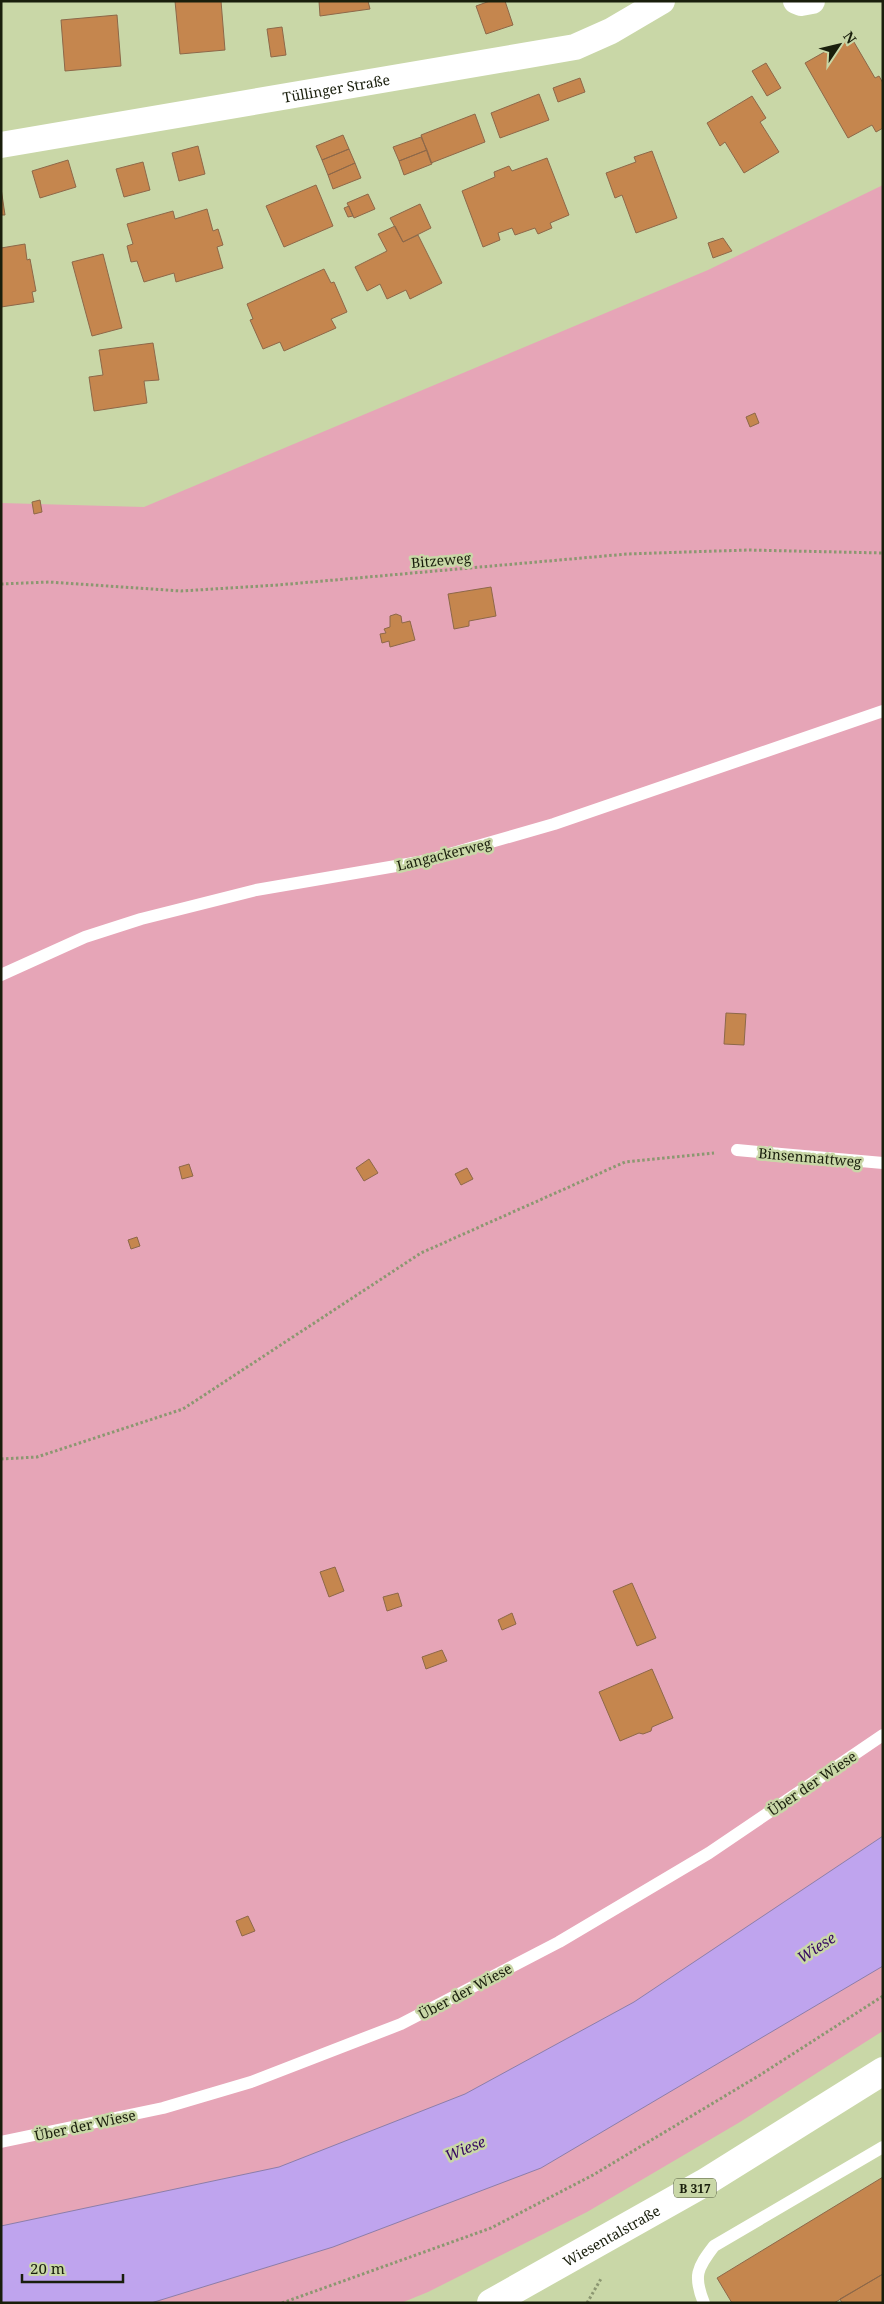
<svg xmlns="http://www.w3.org/2000/svg" width="884" height="2304" font-family="'Noto Serif',serif">
<style>
.green{fill:#e6a5b7}
.water{fill:#bfa4ee;stroke:#8d7caa}
.building{fill:#c5864e;stroke:#8d6849}
.lines{fill:none;stroke-linecap:round;stroke-linejoin:round}
.path{stroke:#8c9771;stroke-width:3;stroke-dasharray:2.5 2.5;stroke-linecap:butt}
.lane{stroke:#fff;stroke-width:12}
.street{stroke:#fff;stroke-width:26}
.primary{stroke:#fff;stroke-width:28}
.labels{text-anchor:middle;dominant-baseline:central;stroke-width:5;stroke-linejoin:round;paint-order:stroke}
.shield{fill:#c9d7a7;stroke:#4e563a;stroke-width:1}
.shield-label{font-size:12px;font-weight:bold;fill:#191e0c}
.street-label{font-size:14px;fill:#191e0c;stroke:#c9d7a7}
.water-label{font-size:15px;font-style:italic;fill:#360960;stroke:#c9d7a7}
</style>
<rect width="100%" height="100%" fill="#c9d7a7"/>
<!-- green -->
<path class="green" d="M 883,185 L 883,1836 L 634,2002 L 465,2094 L 279,2167 L 1,2226 L 1,503 L 144,507 L 708,270 Z
M 883,1966 L 883,2031 L 878,2034 L 740,2122 L 587,2212 L 428,2292 L 401,2303 L 151,2303 L 333,2247 L 541,2168 Z"/>
<!-- water -->
<path class="water" d="M 883,1836 L 883,1966 L 541,2168 L 333,2247 L 151,2303 L 1,2303 L 1,2226 L 279,2167 L 465,2094 L 634,2002 Z"/>
<!-- building -->
<path class="building" d="M 175,1 L 221,1 L 225,50 L 180,54 Z
M 319,1 L 368,1 L 370,9 L 320,16 Z
M 490,1 L 505,1 L 513,25 L 486,34 L 476,6 Z
M 117,15 L 121,66 L 65,71 L 61,20 Z
M 282,27 L 286,55 L 271,57 L 267,29 Z
M 851,37 L 875,78 L 879,76 L 883,83 L 883,128 L 876,132 L 872,125 L 848,138 L 805,63 Z
M 766,63 L 781,88 L 767,96 L 752,71 Z
M 580,78 L 585,92 L 558,102 L 553,88 Z
M 539,94 L 549,120 L 500,138 L 491,113 Z
M 752,96 L 766,118 L 760,122 L 779,152 L 744,173 L 725,142 L 720,146 L 707,123 Z
M 475,114 L 485,142 L 431,163 L 421,135 Z
M 343,135 L 349,149 L 322,160 L 316,146 Z
M 421,137 L 427,150 L 399,161 L 393,147 Z
M 198,146 L 205,174 L 179,181 L 172,153 Z
M 349,149 L 355,163 L 328,175 L 322,160 Z
M 427,150 L 432,164 L 404,175 L 399,161 Z
M 652,151 L 677,218 L 636,233 L 622,195 L 615,198 L 606,173 L 636,162 L 634,157 Z
M 547,158 L 569,215 L 550,223 L 552,228 L 538,234 L 535,228 L 515,235 L 512,228 L 498,233 L 500,240 L 483,247 L 462,191 L 495,177 L 494,172 L 509,166 L 512,171 Z
M 68,160 L 76,187 L 40,198 L 32,171 Z
M 143,162 L 150,190 L 124,197 L 116,169 Z
M 355,163 L 361,178 L 333,189 L 328,175 Z
M 316,185 L 333,226 L 284,247 L 266,206 Z
M 1,188 L 5,215 L 1,215 Z
M 368,194 L 375,209 L 354,218 L 347,203 Z
M 420,204 L 431,228 L 403,242 L 390,218 Z
M 349,206 L 353,216 L 348,217 L 344,208 Z
M 207,209 L 213,231 L 218,229 L 223,245 L 217,247 L 223,268 L 176,282 L 174,273 L 144,282 L 137,261 L 131,262 L 127,246 L 133,244 L 127,224 L 173,211 L 175,219 Z
M 395,226 L 403,242 L 418,235 L 442,283 L 410,299 L 406,290 L 387,299 L 380,284 L 367,291 L 355,267 L 387,251 L 378,234 Z
M 723,238 L 732,251 L 713,258 L 708,243 Z
M 25,244 L 27,260 L 30,259 L 36,291 L 32,292 L 34,302 L 1,307 L 1,248 Z
M 103,254 L 122,328 L 92,336 L 72,262 Z
M 324,269 L 331,283 L 334,282 L 347,312 L 331,319 L 336,328 L 284,351 L 280,342 L 263,349 L 250,320 L 253,319 L 247,304 Z
M 153,343 L 159,380 L 144,381 L 147,403 L 94,411 L 89,377 L 103,375 L 99,350 Z
M 755,413 L 759,423 L 750,427 L 746,417 Z
M 40,500 L 42,512 L 34,514 L 32,502 Z
M 491,587 L 496,616 L 469,621 L 469,626 L 454,629 L 448,594 Z
M 396,614 L 401,616 L 402,623 L 410,621 L 415,640 L 390,647 L 389,641 L 382,643 L 380,634 L 386,633 L 384,629 L 390,627 L 390,616 Z
M 726,1013 L 746,1014 L 744,1045 L 724,1044 Z
M 369,1159 L 378,1173 L 364,1181 L 356,1168 Z
M 189,1164 L 193,1176 L 182,1179 L 179,1167 Z
M 467,1168 L 473,1179 L 461,1185 L 455,1174 Z
M 137,1237 L 140,1246 L 131,1249 L 128,1240 Z
M 335,1567 L 344,1591 L 329,1597 L 320,1572 Z
M 632,1583 L 656,1638 L 637,1646 L 613,1591 Z
M 398,1593 L 402,1606 L 387,1611 L 383,1597 Z
M 512,1613 L 516,1624 L 502,1630 L 498,1620 Z
M 442,1650 L 447,1661 L 426,1669 L 422,1657 Z
M 652,1669 L 673,1718 L 652,1727 L 651,1731 L 643,1734 L 639,1733 L 620,1741 L 599,1692 Z
M 248,1916 L 255,1931 L 242,1936 L 236,1921 Z
M 883,2177 L 883,2274 L 834,2303 L 732,2303 L 717,2278 Z
M 883,2274 L 883,2303 L 842,2303 L 840,2299 Z"/>
<g class="lines">
<!-- path -->
<path class="path" d="M 1,584 L 49,582 L 181,591 L 278,585 L 627,554 L 748,550 L 883,553
M 1,1459 L 37,1457 L 183,1409 L 421,1253 L 625,1162 L 714,1153
M 282,2303 L 491,2228 L 593,2175 L 760,2075 L 883,1996
M 587,2303 L 602,2277"/>
<!-- lane -->
<path class="lane" d="M 1,975 L 85,937 L 141,919 L 256,890 L 425,861 L 554,824 L 883,711
M 737,1150 L 883,1163
M 1,2142 L 163,2108 L 251,2082 L 401,2024 L 559,1942 L 709,1853 L 883,1735
M 704,2303 C 693,2276 697,2268 714,2246 L 883,2147"/>
<!-- street -->
<g class="street">
<path d="M 796,1 L 801,3 L 812,1"/>
<path id="s1" d="M 1,145 L 575,47 L 611,31 L 662,1"/>
</g>
<!-- primary -->
<path class="primary" id="s2" d="M 491,2303 L 704,2183 L 883,2071"/>
</g>
<g class="labels">
<!-- shield labels -->
<rect class="shield" x="674" y="2178.5" width="42" height="19" rx="4"/>
<g class="shield-label">
<text x="695" y="2188">B 317</text>
</g>
<!-- street labels -->
<g class="street-label">
<text stroke="none"><textPath href="#s1" startOffset="340">Tüllinger Straße</textPath></text>
<text transform="translate(441 560) rotate(-5)">Bitzeweg</text>
<text transform="translate(444 854) rotate(-14)">Langackerweg</text>
<text transform="translate(810 1157) rotate(5)">Binsenmattweg</text>
<text transform="translate(812 1783) rotate(-34)">Über der Wiese</text>
<text transform="translate(465 1991) rotate(-28)">Über der Wiese</text>
<text transform="translate(85 2125) rotate(-12)">Über der Wiese</text>
<text stroke="none"><textPath href="#s2" startOffset="138">Wiesentalstraße</textPath></text>
</g>
<!-- water labels -->
<g class="water-label">
<text transform="translate(816 1947) rotate(-33)">Wiese</text>
<text transform="translate(465 2148) rotate(-22)">Wiese</text>
</g>
</g>
<!-- border -->
<rect width="884" height="2304" fill="none" stroke="#191e0c" stroke-width="5"/>
<!-- north arrow -->
<g transform="translate(839 45) rotate(55)" stroke="#c9d7a7" stroke-width="4" paint-order="stroke">
<path d="M0-4L9 19L0 12L-9 19Z" fill="#191e0c"/>
<text y="-8" font-size="14" font-weight="bold" text-anchor="middle" fill="#191e0c">N</text>
</g>
<!-- scale -->
<path d="M22 2274v8h101v-8" fill="none" stroke="#191e0c" stroke-width="2.5"/>
<text x="30" y="2274" font-size="15" fill="#191e0c" stroke="#c9d7a7" stroke-width="4" paint-order="stroke">20 m</text>
</svg>
